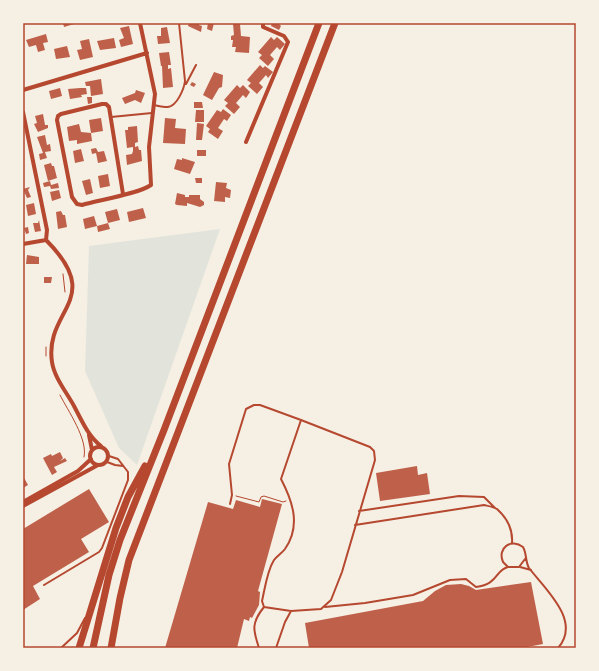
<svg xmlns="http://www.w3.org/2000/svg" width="599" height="671" font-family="Inter,sans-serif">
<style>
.green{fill:#e2e4dc}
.building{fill:#bf614a}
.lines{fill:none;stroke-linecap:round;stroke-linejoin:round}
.path{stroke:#b5482f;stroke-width:1}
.service{stroke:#b5482f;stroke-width:2}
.minor{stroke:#b5482f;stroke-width:4}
.trunk{stroke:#b5482f;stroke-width:7}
.neatline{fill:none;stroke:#b5482f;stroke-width:1.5}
</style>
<rect width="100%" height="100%" fill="#f6efe4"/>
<!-- green -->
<path class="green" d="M 220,229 L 137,465 L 119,448 L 85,371 L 89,246 Z"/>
<!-- building -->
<path class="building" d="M 63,23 L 74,23 L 74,24 L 64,27 Z
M 189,23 L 199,23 L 199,25 L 202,26 L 201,32 L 188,26 Z
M 208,23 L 214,23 L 212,31 L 207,29 Z
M 272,23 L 278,23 L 281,26 L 279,30 L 271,26 Z
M 233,24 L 240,24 L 241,36 L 250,37 L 249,53 L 235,52 L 236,47 L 232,47 L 233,40 L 231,40 L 231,36 L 234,35 Z
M 129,26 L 133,44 L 121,47 L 119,40 L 124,38 L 120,28 Z
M 167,27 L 170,43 L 158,44 L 157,36 L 161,36 L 161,28 Z
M 46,34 L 48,42 L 43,43 L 45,50 L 38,52 L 36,45 L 29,47 L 26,40 Z
M 271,37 L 274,40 L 277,37 L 285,44 L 280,50 L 277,47 L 270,55 L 274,59 L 268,66 L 259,58 L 262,55 L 258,52 Z
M 114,38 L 116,48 L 100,50 L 97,41 Z
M 89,39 L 93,57 L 80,60 L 77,50 L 82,49 L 80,41 Z
M 67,46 L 70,57 L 56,59 L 54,49 Z
M 169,52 L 171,65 L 168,65 L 168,69 L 171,68 L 173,87 L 163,88 L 162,66 L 161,66 L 159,53 Z
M 260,65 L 263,68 L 265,66 L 273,72 L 268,78 L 266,75 L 259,83 L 263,87 L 257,94 L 248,86 L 251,83 L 247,80 Z
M 214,72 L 223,75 L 222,87 L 219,88 L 212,100 L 203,95 Z
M 101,79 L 103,94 L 91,96 L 90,86 L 86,86 L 85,82 Z
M 192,82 L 196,84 L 194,87 L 190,85 Z
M 237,85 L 240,88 L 243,85 L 250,92 L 246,98 L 243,95 L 236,103 L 240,107 L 234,114 L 225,106 L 228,103 L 224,100 Z
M 60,88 L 62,96 L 51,99 L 49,91 Z
M 80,88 L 86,88 L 87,94 L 81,95 L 82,97 L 70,99 L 68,89 Z
M 136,90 L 145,93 L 141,103 L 135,100 L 125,104 L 122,98 L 135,93 Z
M 87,97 L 92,97 L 92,103 L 88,104 Z
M 194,102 L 202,102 L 203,108 L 194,108 Z
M 223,109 L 231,115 L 227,121 L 224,119 L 218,128 L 223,131 L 218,139 L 208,132 L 210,129 L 206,126 L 217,110 L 221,112 Z
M 196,110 L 204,110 L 204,122 L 195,122 Z
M 43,114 L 45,125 L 48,125 L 48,128 L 38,132 L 34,124 L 37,123 L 35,116 Z
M 101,118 L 103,131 L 91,133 L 89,120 Z
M 165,118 L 176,119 L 175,128 L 186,129 L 185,144 L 163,143 Z
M 197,123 L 204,124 L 202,140 L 196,140 Z
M 79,124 L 81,132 L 91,133 L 92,141 L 77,144 L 77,140 L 69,141 L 67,127 Z
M 137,126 L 138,142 L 135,143 L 135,147 L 138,146 L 139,150 L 141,150 L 142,161 L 127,165 L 126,155 L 132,154 L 133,151 L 133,147 L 127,148 L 125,130 L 128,130 L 128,127 Z
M 45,135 L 47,145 L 50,144 L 51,151 L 45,152 L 47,158 L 40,160 L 39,154 L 43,153 L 37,137 Z
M 96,148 L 98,152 L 104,151 L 107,161 L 98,163 L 96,153 L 92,154 L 91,149 Z
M 81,149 L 84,161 L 75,163 L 73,151 Z
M 197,150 L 206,150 L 206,156 L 197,156 Z
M 182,158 L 195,162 L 190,174 L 174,169 L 177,159 L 182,160 Z
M 51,163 L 52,166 L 54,166 L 57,178 L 48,181 L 44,165 Z
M 108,174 L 110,186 L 100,188 L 98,176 Z
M 195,178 L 202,178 L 202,183 L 196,183 Z
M 90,179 L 93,193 L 86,195 L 82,181 Z
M 50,181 L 51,185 L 58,183 L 59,188 L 51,189 L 50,186 L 44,187 L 43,183 Z
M 216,182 L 227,183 L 226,188 L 231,190 L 230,198 L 225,197 L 225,202 L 214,201 Z
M 30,187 L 28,190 L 31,197 L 27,198 L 23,189 Z
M 59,190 L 61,198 L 52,201 L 50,192 Z
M 177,193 L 185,195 L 185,197 L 189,197 L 189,195 L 200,195 L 200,199 L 204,202 L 204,205 L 200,207 L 187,203 L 187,206 L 177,205 L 175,204 Z
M 34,203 L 36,214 L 28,216 L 26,205 Z
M 143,208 L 146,218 L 129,222 L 127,212 Z
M 117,209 L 120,220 L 108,223 L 105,212 Z
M 61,211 L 63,215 L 65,215 L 67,227 L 58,229 L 56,212 Z
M 94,216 L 97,226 L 85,229 L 83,219 Z
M 39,220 L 41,231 L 35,232 L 33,223 L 38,223 Z
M 108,223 L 110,229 L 98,232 L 97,226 Z
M 28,227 L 29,233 L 26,234 L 24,228 Z
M 27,255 L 39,257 L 39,264 L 26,264 Z
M 44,277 L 52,277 L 51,283 L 44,283 Z
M 60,452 L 63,458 L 60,461 L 65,458 L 67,461 L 54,467 L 57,472 L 52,475 L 43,458 L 51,454 L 52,456 Z
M 417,466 L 418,475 L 427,473 L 430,494 L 380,501 L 376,473 Z
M 23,476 L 28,485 L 23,488 Z
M 89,489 L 109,522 L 81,539 L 89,552 L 33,586 L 40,599 L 23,610 L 23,529 Z
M 262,499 L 282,504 L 258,591 L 260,592 L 259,605 L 252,618 L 250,617 L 249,621 L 244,619 L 237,648 L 165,648 L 208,502 L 233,509 L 236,500 L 260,507 Z
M 531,582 L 543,644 L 522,648 L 309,648 L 305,623 L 423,601 L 435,591 L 446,585 L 461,584 L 469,586 L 476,590 Z"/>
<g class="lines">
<!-- path -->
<path class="path" d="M 63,274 L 65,292
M 46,356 L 46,347
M 60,395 C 68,411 88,439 84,457
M 236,496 L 259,502 L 261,497 L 264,496 L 283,502 L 286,501"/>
<!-- service -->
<path class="service" d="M 186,84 L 196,65
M 154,105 C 159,106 163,107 168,107 C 177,106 184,89 185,81 L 179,23
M 111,117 L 152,113
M 107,462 L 115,465 L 123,466
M 230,504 L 232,495 L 229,464 L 246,409 L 254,405 L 260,405 L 301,420
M 359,511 L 459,496 L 484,497 L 495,508
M 355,525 L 484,505 C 488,506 494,507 497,509 C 507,518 513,530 512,543
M 525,559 L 519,567 L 508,567 L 503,562 C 497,548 511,538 523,547 C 527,554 525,561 529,568 C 545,589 582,621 558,648
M 520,567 L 531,570
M 44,585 L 99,552 L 102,548 L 128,480 L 128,472 L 118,459 L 109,456
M 264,607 L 262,601 C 265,588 267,571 274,560 C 277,556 282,553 285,549 C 301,526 293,502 281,479 L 301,420 L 370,447 L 374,451 L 375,460 L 342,572 L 331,600 L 321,609 L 291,611 L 285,622 L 276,648
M 325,607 L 365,603 L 413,595 L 450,580 L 466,579 L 476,587 C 499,584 495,570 508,567
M 61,648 L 77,633 L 85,618
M 259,648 C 253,630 251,623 264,607 L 291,611"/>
<!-- minor -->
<path class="minor" d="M 23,90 L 147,53
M 23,112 L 47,230 L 46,240
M 246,142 L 288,42 L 284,36 L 263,27 L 263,23
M 123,194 L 109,107 L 106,104 L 102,104 L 61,114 L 58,116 L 57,120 L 72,197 L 77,204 L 82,205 C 99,200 138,194 151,185 L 149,147 L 155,94 L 140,23
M 46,240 C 106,300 44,309 52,362 C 54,377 67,393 74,406 C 82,421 88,436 101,446
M 23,244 L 46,240
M 89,435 L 92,450
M90 456a9 9 0 1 1 18 0a9 9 0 1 1-18 0Z
M 23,502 L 78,471 L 91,459
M 23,506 L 98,465"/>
<!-- trunk -->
<path class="trunk" d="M 79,648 L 116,528 L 128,497 L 145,466
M 93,648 L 109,575 L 120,540 L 164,430 L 319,23
M 111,648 L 120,598 L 129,560 L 335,23"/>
</g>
<!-- border -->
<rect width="599" height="671" fill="none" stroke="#f6efe4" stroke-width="48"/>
<rect x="24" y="24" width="551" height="623" class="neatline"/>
</svg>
